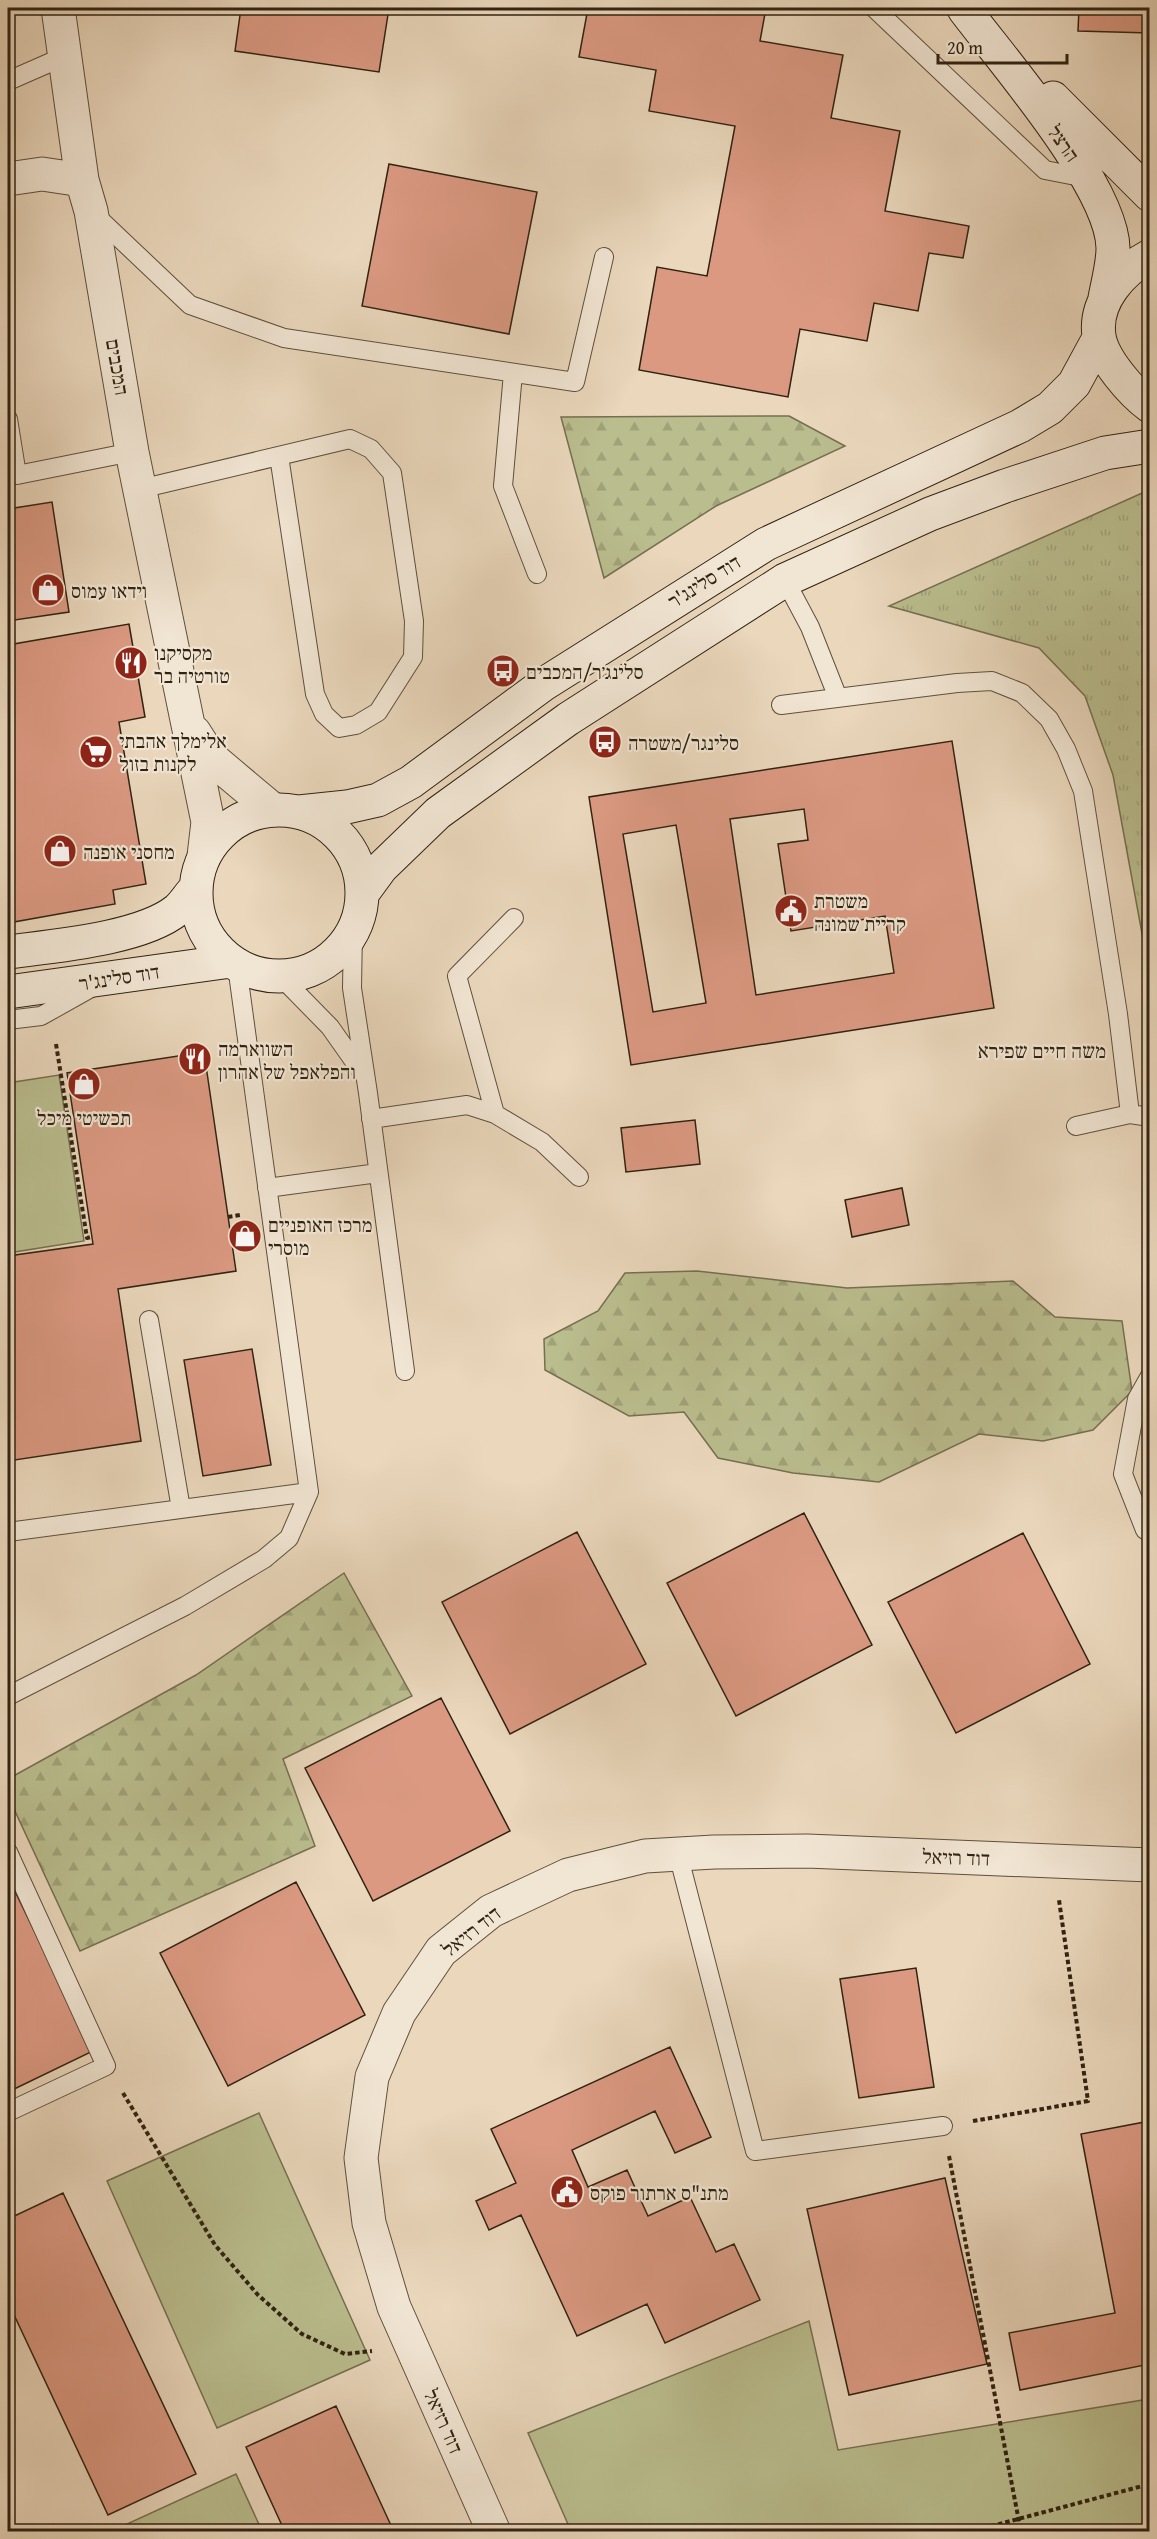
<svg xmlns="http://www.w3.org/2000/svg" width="1157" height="2539" font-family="'Gentium Book Plus','Frank Ruhl Libre',serif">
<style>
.grass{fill:url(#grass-tufts);stroke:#757050;stroke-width:1.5}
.forest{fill:url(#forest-firs);stroke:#757050;stroke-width:1.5}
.park{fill:#babd8e;stroke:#757050;stroke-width:1.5}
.building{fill:#db9982;stroke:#302312;stroke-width:1.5;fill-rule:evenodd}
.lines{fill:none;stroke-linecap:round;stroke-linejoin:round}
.lane-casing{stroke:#5e503c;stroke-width:20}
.street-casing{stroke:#5e503c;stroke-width:35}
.secondary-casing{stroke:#302312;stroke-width:35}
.path{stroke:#302312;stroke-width:4;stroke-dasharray:4.5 3;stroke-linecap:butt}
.lane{stroke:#f1e5d3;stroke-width:18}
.street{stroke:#f1e5d3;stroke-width:33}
.secondary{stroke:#f1e5d3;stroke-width:33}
.labels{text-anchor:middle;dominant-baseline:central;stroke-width:4.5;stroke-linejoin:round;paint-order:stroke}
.street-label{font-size:20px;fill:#302312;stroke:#f1e5d3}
.poi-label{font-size:20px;fill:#302312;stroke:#f1e5d3;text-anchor:start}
.neighbourhood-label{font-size:21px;fill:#302312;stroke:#f1e5d3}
</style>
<defs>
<pattern id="grass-tufts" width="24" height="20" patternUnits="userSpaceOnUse" patternTransform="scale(1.5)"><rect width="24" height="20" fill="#babd8e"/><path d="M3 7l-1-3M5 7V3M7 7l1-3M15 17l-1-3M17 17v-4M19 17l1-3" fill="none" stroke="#a0a279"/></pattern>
<pattern id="forest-firs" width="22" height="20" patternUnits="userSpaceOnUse" patternTransform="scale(1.5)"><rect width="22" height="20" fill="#babd8e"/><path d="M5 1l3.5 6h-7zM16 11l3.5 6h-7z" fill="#a0a279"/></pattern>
</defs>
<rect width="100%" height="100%" fill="#ead7bc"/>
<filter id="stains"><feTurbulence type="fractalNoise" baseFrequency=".00333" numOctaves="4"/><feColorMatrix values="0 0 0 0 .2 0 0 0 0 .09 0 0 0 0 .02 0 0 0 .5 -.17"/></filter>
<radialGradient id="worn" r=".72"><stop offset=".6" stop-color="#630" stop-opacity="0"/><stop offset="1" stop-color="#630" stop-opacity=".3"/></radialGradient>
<!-- grass -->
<path class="grass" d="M 1149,490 L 1150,960 L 1147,961 L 1113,775 L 1085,696 L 1039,648 L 889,606 Z"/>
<!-- forest -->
<path class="forest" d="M 789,416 L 845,446 L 716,506 L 604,578 L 561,417 Z
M 697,1271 L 847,1288 L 1013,1281 L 1055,1317 L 1122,1321 L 1132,1391 L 1093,1430 L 1043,1441 L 979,1434 L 879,1482 L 793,1473 L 718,1458 L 684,1412 L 629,1416 L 545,1370 L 544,1339 L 598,1311 L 625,1273 Z
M 344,1573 L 412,1696 L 283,1759 L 315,1846 L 80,1951 L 8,1796 L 8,1779 L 196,1675 Z"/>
<!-- park -->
<path class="park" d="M 59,1075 L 84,1241 L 8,1253 L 8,1083 Z
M 259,2113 L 370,2360 L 217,2428 L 107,2181 Z
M 809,2321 L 838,2450 L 1149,2399 L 1149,2531 L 571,2531 L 528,2433 Z
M 236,2474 L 262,2531 L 117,2531 L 116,2529 Z"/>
<!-- building -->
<path class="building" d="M 241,8 L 389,8 L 379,72 L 235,51 Z
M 588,8 L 766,8 L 760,41 L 843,55 L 831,118 L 900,131 L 885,211 L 969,226 L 963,258 L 929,253 L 918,311 L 874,303 L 867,341 L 800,329 L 788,397 L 639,370 L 657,267 L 707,276 L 735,126 L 649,111 L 656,70 L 579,57 Z
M 1079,8 L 1150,8 L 1150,33 L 1078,31 Z
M 389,164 L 537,192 L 509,334 L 362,306 Z
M 52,502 L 69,612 L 8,621 L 8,509 Z
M 129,624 L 145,717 L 119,722 L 146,884 L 113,890 L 115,904 L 8,923 L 8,645 Z
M 952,741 L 994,1008 L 631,1065 L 589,797 ZM 804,809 L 808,840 L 778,844 L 791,931 L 885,916 L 894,973 L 756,995 L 730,819 ZM 676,825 L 706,1003 L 653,1012 L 623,834 Z
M 204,1052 L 236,1271 L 118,1289 L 141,1441 L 8,1461 L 8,1256 L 93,1244 L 67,1073 Z
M 695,1120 L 700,1164 L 626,1172 L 621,1128 Z
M 902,1188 L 909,1225 L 852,1237 L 845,1200 Z
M 252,1349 L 271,1465 L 203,1476 L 184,1360 Z
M 804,1513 L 872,1645 L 736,1716 L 667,1583 Z
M 577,1532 L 646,1664 L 510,1734 L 442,1602 Z
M 1023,1533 L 1090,1664 L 956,1733 L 888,1602 Z
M 441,1698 L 510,1831 L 373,1901 L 305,1768 Z
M 8,1877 L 93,2051 L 8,2092 Z
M 296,1882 L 365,2015 L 228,2086 L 160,1953 Z
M 916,1968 L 934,2087 L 859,2098 L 840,1979 Z
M 670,2047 L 711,2137 L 675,2153 L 655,2111 L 572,2150 L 588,2187 L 627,2170 L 648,2216 L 690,2197 L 716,2252 L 734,2244 L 760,2300 L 665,2343 L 647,2304 L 577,2336 L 521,2215 L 489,2230 L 476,2201 L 516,2183 L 491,2129 Z
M 1150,2121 L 1150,2364 L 1020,2390 L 1009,2333 L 1115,2313 L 1081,2134 Z
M 945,2178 L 987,2364 L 849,2395 L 807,2209 Z
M 63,2193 L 196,2474 L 108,2515 L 8,2302 L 8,2219 Z
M 336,2406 L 394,2532 L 285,2532 L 246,2447 Z"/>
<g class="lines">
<defs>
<path id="lane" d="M 874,8 L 1045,170 L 1086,178
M 8,81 L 65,56
M 93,213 L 190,305 L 284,338 L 575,382 L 604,257
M 513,373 L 503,486 L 537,574
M 8,419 L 17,475 L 132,452
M 140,489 L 350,439 L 371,449 L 392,473 L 414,621 L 413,657 L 378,712 L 356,725 L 339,728 L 324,714 L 315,694 L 279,456
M 785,580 L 810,627 L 838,698
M 781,705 L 957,683 L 992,681 L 1022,693 L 1049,719 L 1066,749 L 1083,791 L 1118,1014 L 1130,1114 L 1076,1126
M 353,929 L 352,988 L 368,1093 L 405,1371
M 281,977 L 330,1027 L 361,1071
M 8,1020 L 41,1016 L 91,988
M 495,1114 L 457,976 L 514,918
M 1130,1114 L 1150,1117
M 371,1119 L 467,1105 L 495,1114 L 542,1142 L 579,1177
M 267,1188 L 378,1173
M 149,1320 L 181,1509
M 1145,1530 L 1123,1474 L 1137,1399 L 1150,1376
M 8,1532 L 309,1492
M 8,1696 L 185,1606 L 264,1559 L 289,1538 L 309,1492 L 237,966
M 8,1852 L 106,2066 L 8,2112
M 678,1854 L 755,2151 L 943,2126"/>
<path id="street" d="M 58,8 L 82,180 L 91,211 L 132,452 L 208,822 L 204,856
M 8,179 L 42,174 L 82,180
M 194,732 L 210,757 L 273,810
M 494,2532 L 394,2307 L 369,2223 L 361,2158 L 372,2077 L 399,2013 L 441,1951 L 491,1911 L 568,1875 L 645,1856 L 714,1852 L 807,1851 L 1150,1865"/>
<path id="secondary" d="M 964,9 C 1003,61 1112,186 1113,248 C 1113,264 1108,282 1105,298
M 1053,98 L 1150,195
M 1150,256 C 1121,271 1094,302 1099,336 C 1102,359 1132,393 1150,406
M196 893a83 83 0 1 1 166 0a83 83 0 1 1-166 0Z
M 299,812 L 347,807 L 378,800 L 411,782 L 544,684 L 766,544 L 1020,426 L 1050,408 L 1074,384 L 1099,338
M 362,894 L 381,868 L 438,813 L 568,719 L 785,580 L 930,514 L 1005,486 L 1105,453 L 1150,446
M 8,952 C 53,946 141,939 177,910 C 184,904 189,895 195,889
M 8,992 L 231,961"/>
</defs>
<!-- lane casing -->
<use href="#lane" class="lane-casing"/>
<!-- street casing -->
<use href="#street" class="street-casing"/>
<!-- secondary casing -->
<use href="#secondary" class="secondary-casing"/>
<!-- path -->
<path class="path" d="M 56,1044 L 87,1238 L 91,1237
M 228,1217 L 240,1215
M 123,2093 L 215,2245 L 258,2295 L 302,2334 L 345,2354 L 372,2351
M 973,2121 L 1088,2101 L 1059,1900
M 949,2156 L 1021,2532
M 969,2532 L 1150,2484"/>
<!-- lane -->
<use href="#lane" class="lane"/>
<!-- street -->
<use href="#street" class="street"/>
<!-- secondary -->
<use href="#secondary" class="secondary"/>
</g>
<!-- icons -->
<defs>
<symbol id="shop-disc" viewBox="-11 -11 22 22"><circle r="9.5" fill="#8f2418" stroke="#f1e5d3"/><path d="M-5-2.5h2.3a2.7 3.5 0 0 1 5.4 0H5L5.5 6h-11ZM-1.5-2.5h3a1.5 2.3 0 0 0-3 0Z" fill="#fff"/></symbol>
<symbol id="restaurant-disc" viewBox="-11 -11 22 22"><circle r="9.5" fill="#8f2418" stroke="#f1e5d3"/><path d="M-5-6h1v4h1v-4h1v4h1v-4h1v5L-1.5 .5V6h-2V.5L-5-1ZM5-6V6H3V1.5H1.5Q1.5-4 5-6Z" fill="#fff"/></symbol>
<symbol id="bus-disc" viewBox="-11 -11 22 22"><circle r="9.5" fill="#8f2418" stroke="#f1e5d3"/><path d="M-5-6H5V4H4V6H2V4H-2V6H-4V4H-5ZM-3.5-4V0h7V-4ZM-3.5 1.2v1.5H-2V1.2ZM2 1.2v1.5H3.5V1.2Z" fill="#fff"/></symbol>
<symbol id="supermarket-disc" viewBox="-11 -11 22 22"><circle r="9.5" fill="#8f2418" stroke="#f1e5d3"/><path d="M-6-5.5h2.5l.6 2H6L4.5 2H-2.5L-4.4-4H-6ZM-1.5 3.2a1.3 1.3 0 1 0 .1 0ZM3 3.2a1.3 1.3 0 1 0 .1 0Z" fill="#fff"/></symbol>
<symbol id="civic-disc" viewBox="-11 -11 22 22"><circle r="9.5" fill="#8f2418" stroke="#f1e5d3"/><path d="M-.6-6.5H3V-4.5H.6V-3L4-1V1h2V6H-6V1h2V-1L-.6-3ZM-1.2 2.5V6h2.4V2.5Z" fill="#fff"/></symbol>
</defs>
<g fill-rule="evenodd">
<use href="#shop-disc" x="29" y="571" width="38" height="38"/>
<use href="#restaurant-disc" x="112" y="644" width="38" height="38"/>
<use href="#bus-disc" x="484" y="652" width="38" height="38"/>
<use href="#bus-disc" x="586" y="723" width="38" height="38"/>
<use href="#supermarket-disc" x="77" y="733" width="38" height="38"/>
<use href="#shop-disc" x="41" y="832" width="38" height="38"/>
<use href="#civic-disc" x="772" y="892" width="38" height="38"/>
<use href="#restaurant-disc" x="176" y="1040" width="38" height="38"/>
<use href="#shop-disc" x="65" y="1065" width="38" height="38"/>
<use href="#shop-disc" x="226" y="1217" width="38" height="38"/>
<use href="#civic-disc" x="548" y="2173" width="38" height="38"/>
</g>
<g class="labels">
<!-- street labels -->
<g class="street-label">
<text transform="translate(1064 143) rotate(55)">הרצל</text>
<text transform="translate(118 367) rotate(80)">המכבים</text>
<text transform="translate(704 581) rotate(-32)">דוד סלינג'ר</text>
<text transform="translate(119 977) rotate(-9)">דוד סלינג'ר</text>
<text transform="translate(956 1857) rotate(2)">דוד רזיאל</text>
<text transform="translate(471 1931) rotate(-38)">דוד רזיאל</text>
<text transform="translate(444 2421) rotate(66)">דוד רזיאל</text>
</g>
<!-- poi labels -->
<g class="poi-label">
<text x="71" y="590">וידאו עמוס</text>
<text x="154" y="652">מקסיקנו<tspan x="154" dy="23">טורטיה בר</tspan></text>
<text x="526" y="671">סלינג׳ר/המכבים</text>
<text x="119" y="740">אלימלך אהבתי<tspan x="119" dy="23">לקנות בזול</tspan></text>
<text x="628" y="742">סלינגר/משטרה</text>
<text x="83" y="851">מחסני אופנה</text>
<text x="814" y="900">משטרת<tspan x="814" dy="23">קריית שמונה</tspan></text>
<text x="218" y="1048">השווארמה<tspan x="218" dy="23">והפלאפל של אהרון</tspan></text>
<text x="84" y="1117" text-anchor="middle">תכשיטי מיכל</text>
<text x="268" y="1224">מרכז האופניים<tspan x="268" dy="23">מוסרי</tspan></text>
<text x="590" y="2192">מתנ"ס ארתור פוקס</text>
</g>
<!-- neighbourhood labels -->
<g class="neighbourhood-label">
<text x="1042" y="1050">משה חיים שפירא</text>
</g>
</g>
<!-- margin -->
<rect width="1157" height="2539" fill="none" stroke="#ead7bc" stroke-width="30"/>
<rect x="9" y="9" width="1139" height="2521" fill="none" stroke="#302312" stroke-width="3"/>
<rect x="15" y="15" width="1127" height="2509" fill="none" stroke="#302312" stroke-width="1.5"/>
<!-- scale -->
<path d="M938 54v9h129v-9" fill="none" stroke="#302312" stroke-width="3"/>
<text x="947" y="54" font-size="18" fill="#302312" stroke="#f1e5d3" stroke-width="4.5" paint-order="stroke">20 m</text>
<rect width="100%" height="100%" filter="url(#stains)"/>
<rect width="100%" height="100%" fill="url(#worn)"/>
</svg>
